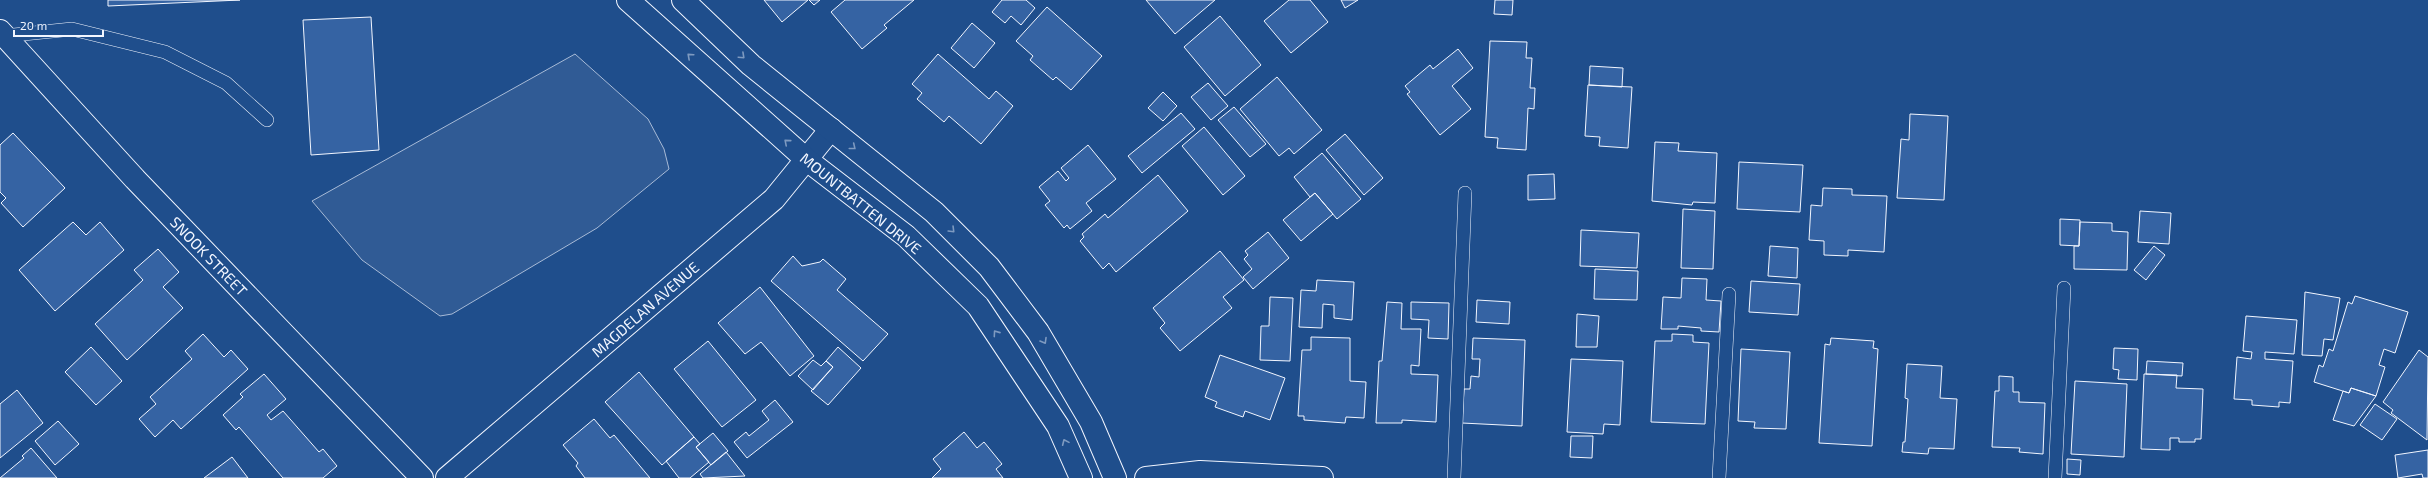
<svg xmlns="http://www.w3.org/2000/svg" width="2428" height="478" font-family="'Exo 2',sans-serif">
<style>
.built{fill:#305b95;stroke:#a8bbd7}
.building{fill:#3563a3;stroke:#f2f6ff}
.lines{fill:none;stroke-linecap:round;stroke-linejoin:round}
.lane-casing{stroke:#f2f6ff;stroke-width:14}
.street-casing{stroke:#f2f6ff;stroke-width:24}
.secondary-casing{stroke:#f2f6ff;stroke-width:24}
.lane{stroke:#1f4e8c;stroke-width:13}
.street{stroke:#1f4e8c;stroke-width:22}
.secondary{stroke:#1f4e8c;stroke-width:22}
.oneway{stroke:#7e9ac0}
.labels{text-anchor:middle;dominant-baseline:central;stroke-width:3;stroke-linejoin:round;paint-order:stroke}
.street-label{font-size:15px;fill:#f2f6ff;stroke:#1f4e8c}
</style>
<rect width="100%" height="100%" fill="#1f4e8c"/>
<!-- built -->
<path class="built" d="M 575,54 L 648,119 L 664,149 L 669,169 L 597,228 L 452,314 L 440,316 L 362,260 L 312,201 Z"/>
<!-- building -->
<path class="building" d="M 108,0 L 240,0 L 108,6 Z
M 764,0 L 808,0 L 782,22 Z
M 809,0 L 820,0 L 814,5 Z
M 845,0 L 914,0 L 884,25 L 887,28 L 862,49 L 831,12 Z
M 1002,0 L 1026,0 L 1035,8 L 1021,25 L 1011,16 L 1005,23 L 992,12 Z
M 1146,0 L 1215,0 L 1175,34 Z
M 1289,0 L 1310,0 L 1328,22 L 1291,53 L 1264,21 Z
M 1341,0 L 1358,0 L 1345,8 Z
M 1495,0 L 1513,0 L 1512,15 L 1494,14 Z
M 1047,7 L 1102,56 L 1071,90 L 1056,77 L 1053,80 L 1030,60 L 1033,56 L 1016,41 Z
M 1220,16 L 1261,65 L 1225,96 L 1184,47 Z
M 371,17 L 379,150 L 311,155 L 303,20 Z
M 972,23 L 995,43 L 974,68 L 951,48 Z
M 1490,41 L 1527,42 L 1526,58 L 1532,58 L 1530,88 L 1535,88 L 1534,109 L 1528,108 L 1526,150 L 1497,148 L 1498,138 L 1485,137 Z
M 1458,49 L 1473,68 L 1452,86 L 1471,109 L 1440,135 L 1407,94 L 1410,92 L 1405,86 L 1430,65 L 1433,69 Z
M 938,54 L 989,99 L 996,91 L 1013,106 L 981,144 L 949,116 L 944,122 L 917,99 L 922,93 L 912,84 Z
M 1590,66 L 1623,68 L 1622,87 L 1589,85 Z
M 1277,77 L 1322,130 L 1294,154 L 1289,148 L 1279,156 L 1240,109 Z
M 1208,83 L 1228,106 L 1211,120 L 1191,97 Z
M 1588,85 L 1632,87 L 1628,148 L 1599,146 L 1600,137 L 1585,136 Z
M 1163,92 L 1177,106 L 1163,121 L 1148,108 Z
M 1234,107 L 1266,144 L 1250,157 L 1218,120 Z
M 1181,113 L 1195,129 L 1142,173 L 1128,156 Z
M 1910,114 L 1948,116 L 1944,200 L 1897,198 L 1901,139 L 1909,140 Z
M 1204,127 L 1245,176 L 1223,195 L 1182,146 Z
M 13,133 L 65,188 L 23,227 L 1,203 L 6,198 L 0,192 L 0,145 Z
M 1345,134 L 1383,178 L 1364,195 L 1326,150 Z
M 1655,142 L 1679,143 L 1678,151 L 1717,153 L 1715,203 L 1693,202 L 1692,205 L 1652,201 Z
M 1088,145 L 1116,179 L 1086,203 L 1092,211 L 1070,229 L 1067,225 L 1064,228 L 1045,205 L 1050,201 L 1039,187 L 1058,171 L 1066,181 L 1069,178 L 1061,168 Z
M 1322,153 L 1361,199 L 1337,219 L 1315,193 L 1310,197 L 1294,177 Z
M 1739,162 L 1803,165 L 1800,212 L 1737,209 Z
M 1554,174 L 1555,199 L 1528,200 L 1528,175 Z
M 1158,175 L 1188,211 L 1116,272 L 1109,263 L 1103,269 L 1080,241 L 1084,237 L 1082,234 L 1105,214 L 1108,218 Z
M 1823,188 L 1852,189 L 1852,195 L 1887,196 L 1884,252 L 1848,250 L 1848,256 L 1824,255 L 1824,241 L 1809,240 L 1811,205 L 1822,206 Z
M 1315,193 L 1333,214 L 1301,241 L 1283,220 Z
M 1683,209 L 1715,211 L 1713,269 L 1681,268 Z
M 2140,211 L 2171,213 L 2169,244 L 2138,242 Z
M 2060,219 L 2080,220 L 2079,246 L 2060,245 Z
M 73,222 L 86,235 L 100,222 L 124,250 L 55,311 L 19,270 Z
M 2080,222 L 2112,223 L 2112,231 L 2128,232 L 2127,270 L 2074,269 L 2074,246 L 2079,246 Z
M 1581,230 L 1639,233 L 1637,268 L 1580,266 Z
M 1268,232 L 1289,258 L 1253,289 L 1243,277 L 1252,269 L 1244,259 L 1248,255 L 1245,251 Z
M 1770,246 L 1798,248 L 1797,278 L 1768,276 Z
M 2154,246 L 2165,255 L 2146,280 L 2134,270 Z
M 158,249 L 179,272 L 163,287 L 183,308 L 127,360 L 95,324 L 143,280 L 134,270 Z
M 1220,251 L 1244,280 L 1223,297 L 1232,308 L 1180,351 L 1160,328 L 1165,323 L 1153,308 Z
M 793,256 L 802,266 L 820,262 L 823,259 L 846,279 L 837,290 L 888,334 L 863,361 L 771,281 Z
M 1595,269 L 1638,271 L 1637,300 L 1594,299 Z
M 1682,278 L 1707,279 L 1706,300 L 1721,301 L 1719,332 L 1701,331 L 1701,328 L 1678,326 L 1678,329 L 1661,329 L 1663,297 L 1681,298 Z
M 1317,280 L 1354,282 L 1352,320 L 1334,318 L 1334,305 L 1323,304 L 1322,328 L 1299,327 L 1301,290 L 1316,291 Z
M 1751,281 L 1800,284 L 1798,315 L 1749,312 Z
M 760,287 L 814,356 L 790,376 L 761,342 L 745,354 L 718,323 Z
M 2305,292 L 2340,298 L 2333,340 L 2324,339 L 2322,356 L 2302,355 Z
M 2355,296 L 2408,312 L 2395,353 L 2384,349 L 2379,365 L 2385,367 L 2376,396 L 2351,388 L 2349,393 L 2314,382 L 2319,365 L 2323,367 L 2329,349 L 2333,351 L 2348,302 L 2352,304 Z
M 1270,297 L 1293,298 L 1290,361 L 1260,360 L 1261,326 L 1269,326 Z
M 1477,300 L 1510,302 L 1509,324 L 1476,322 Z
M 1387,302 L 1402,303 L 1401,329 L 1421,329 L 1419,366 L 1411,365 L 1411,374 L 1438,375 L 1436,422 L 1402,420 L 1402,423 L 1376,423 L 1379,361 L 1382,361 Z
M 1411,302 L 1449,303 L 1448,339 L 1428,338 L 1429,320 L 1411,319 Z
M 1577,314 L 1599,316 L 1597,347 L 1576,347 Z
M 2246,316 L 2297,320 L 2294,354 L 2265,352 L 2265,359 L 2293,361 L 2290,403 L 2279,402 L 2279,407 L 2252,405 L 2252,400 L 2234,399 L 2237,357 L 2251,359 L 2252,352 L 2243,351 Z
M 203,334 L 224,357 L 231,350 L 248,369 L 181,429 L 173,420 L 155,437 L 139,419 L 156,404 L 150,397 L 192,359 L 185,351 Z
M 1672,334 L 1693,335 L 1693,342 L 1709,343 L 1705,424 L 1651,422 L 1655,341 L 1672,341 Z
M 1311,337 L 1350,338 L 1350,381 L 1366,382 L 1364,418 L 1346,417 L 1345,423 L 1304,420 L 1304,416 L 1298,416 L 1302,350 L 1311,350 Z
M 1473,338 L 1525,340 L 1522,426 L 1462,423 L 1464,389 L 1470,389 L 1471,376 L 1479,377 L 1480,359 L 1472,359 Z
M 1831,338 L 1874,341 L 1873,348 L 1878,349 L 1872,446 L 1819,443 L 1825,344 L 1830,345 Z
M 708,341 L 756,400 L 722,427 L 674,369 Z
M 91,347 L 122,381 L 96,405 L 65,372 Z
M 838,347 L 861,368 L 828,405 L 811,391 L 833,367 L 826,361 Z
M 2114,348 L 2138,349 L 2137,380 L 2118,379 L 2119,370 L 2113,369 Z
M 1741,349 L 1790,352 L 1786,429 L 1754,428 L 1755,422 L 1738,421 Z
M 2419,350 L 2428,357 L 2427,440 L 2391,413 L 2393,410 L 2383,402 Z
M 1220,355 L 1285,378 L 1270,420 L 1245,411 L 1243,417 L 1215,407 L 1217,402 L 1205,397 Z
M 1571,359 L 1623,361 L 1620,425 L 1604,424 L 1603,434 L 1567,432 Z
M 813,360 L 821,366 L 826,361 L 833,367 L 813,390 L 798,376 Z
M 2147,361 L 2183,363 L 2182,376 L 2146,374 Z
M 1907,364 L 1942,366 L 1940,398 L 1957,399 L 1954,449 L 1929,448 L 1928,454 L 1902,452 L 1903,442 L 1905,442 L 1908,399 L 1905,398 Z
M 639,372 L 694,437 L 662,465 L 605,402 Z
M 264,374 L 286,399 L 267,415 L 271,420 L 283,411 L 319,452 L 323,449 L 337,466 L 323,478 L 283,478 L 239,427 L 236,430 L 223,415 L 243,397 L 240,394 Z
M 2144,374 L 2177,375 L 2176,388 L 2203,389 L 2201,439 L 2195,439 L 2195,442 L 2179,442 L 2179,438 L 2170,438 L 2170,450 L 2141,449 Z
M 1999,376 L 2013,377 L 2013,392 L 2019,392 L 2019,402 L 2045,403 L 2043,454 L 2019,452 L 2020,448 L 1992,447 L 1995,391 L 1999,391 Z
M 2075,381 L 2127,384 L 2124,457 L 2071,454 Z
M 2351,388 L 2376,396 L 2354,426 L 2333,420 L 2343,391 L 2349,393 Z
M 17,390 L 43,423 L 0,458 L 0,404 Z
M 775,400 L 793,422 L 747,458 L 734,442 L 746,432 L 749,436 L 769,420 L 762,411 Z
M 2375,404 L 2397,419 L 2382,440 L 2360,425 Z
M 594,419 L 610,438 L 614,435 L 650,478 L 585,478 L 576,466 L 578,463 L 563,445 Z
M 58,421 L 79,444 L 55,465 L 35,441 Z
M 964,432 L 977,448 L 984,442 L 1002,464 L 996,469 L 1003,478 L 932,478 L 941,469 L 933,459 Z
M 713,433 L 728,451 L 711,465 L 696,447 Z
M 1571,436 L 1593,436 L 1592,458 L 1570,457 Z
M 694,437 L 700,444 L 696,447 L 709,462 L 690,478 L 679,478 L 666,461 Z
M 31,448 L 57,478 L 0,478 L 24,458 L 22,456 Z
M 2428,450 L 2428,478 L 2423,478 L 2422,474 L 2398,478 L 2395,455 Z
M 726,452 L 745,476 L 703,478 L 700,474 Z
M 232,457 L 248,478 L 204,478 Z
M 2067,459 L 2081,460 L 2080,475 L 2067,474 Z"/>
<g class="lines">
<defs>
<path id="lane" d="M 4,36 L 72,29 L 165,52 L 226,83 L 267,120
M 1454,478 L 1465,193
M 1719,478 L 1729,294
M 2055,478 L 2064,288"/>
<path id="street" d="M 0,31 L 135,179 L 422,478
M 447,478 L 774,199 L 831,129
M 1146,478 L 1200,472 L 1322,478"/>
<path id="secondary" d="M 628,0 L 807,160 L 906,236 L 978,306 L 1058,426 L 1081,478
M 683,0 L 751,65 L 934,212 L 989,267 L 1038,332 L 1091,422 L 1115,478"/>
</defs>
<!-- lane casing -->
<use href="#lane" class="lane-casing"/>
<!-- street casing -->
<use href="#street" class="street-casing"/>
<!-- secondary casing -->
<use href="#secondary" class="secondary-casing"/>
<!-- lane -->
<use href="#lane" class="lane"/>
<!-- street -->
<use href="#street" class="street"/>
<!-- secondary -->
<use href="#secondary" class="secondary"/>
</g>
<!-- one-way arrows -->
<defs><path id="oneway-chevron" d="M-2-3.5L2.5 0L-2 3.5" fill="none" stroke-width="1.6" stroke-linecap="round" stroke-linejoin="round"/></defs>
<g class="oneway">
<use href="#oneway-chevron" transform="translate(690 56) rotate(-138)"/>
<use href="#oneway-chevron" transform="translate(742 56) rotate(43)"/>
<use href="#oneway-chevron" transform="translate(787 142) rotate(-139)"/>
<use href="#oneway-chevron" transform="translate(853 147) rotate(39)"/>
<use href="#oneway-chevron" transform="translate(952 230) rotate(45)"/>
<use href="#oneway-chevron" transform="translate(996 333) rotate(-125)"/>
<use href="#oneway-chevron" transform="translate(1044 341) rotate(60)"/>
<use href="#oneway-chevron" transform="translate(1065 442) rotate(-114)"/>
</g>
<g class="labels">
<!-- street labels -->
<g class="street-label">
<text transform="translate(861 203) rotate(39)">MOUNTBATTEN DRIVE</text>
<text transform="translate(209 256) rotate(46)">SNOOK STREET</text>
<text transform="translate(645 309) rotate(-41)">MAGDELAN AVENUE</text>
</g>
</g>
<!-- scale -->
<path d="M14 30v6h89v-6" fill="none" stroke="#f2f6ff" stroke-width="2"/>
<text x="20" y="30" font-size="12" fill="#f2f6ff" stroke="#1f4e8c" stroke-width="3" paint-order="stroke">20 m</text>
</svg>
